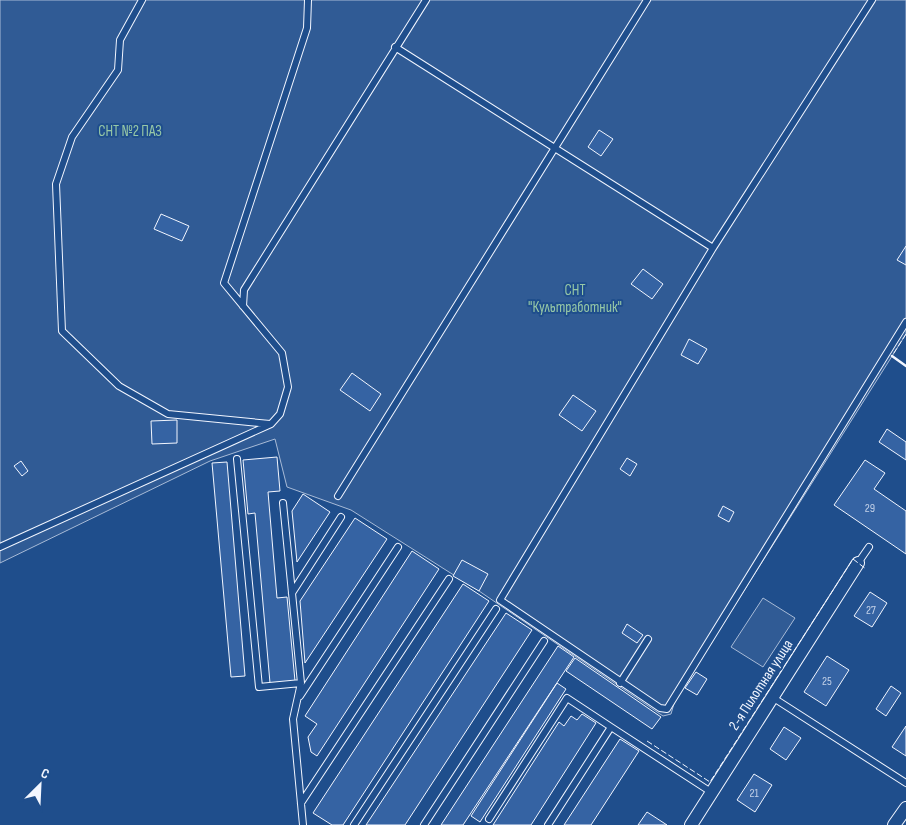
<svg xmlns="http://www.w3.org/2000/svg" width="906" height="825" font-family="'Sofia Sans Condensed',sans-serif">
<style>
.built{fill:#305b95;stroke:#a8bbd7}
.building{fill:#3563a3;stroke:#f2f6ff}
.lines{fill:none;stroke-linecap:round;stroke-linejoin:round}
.lane-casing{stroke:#f2f6ff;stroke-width:8}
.street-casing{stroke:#f2f6ff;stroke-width:14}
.lane{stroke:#1f4e8c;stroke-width:6}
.street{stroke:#1f4e8c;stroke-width:12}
.fence{stroke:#f2f6ff;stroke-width:1;stroke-dasharray:6 2.5;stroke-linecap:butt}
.wall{stroke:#f2f6ff;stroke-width:2.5}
.labels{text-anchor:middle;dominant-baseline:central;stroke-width:4;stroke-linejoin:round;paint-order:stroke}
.number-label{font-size:12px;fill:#c3d1e8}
.park-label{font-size:15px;fill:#97c8a6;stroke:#1f4e8c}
.street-label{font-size:15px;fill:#f2f6ff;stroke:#1f4e8c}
</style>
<rect width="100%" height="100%" fill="#1f4e8c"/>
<!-- built -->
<path class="built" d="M 0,0 L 906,0 L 906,334 L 675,700 L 671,714 L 663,716 L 479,591 L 351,510 L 287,487 L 275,439 L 210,461 L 0,563 Z
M 763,598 L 795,618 L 763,667 L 731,647 Z"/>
<!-- building -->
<path class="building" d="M 599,130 L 613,139 L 601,156 L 588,147 Z
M 161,214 L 189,226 L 182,241 L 154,229 Z
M 906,246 L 906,265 L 897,260 Z
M 643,269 L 663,284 L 652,299 L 631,284 Z
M 689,339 L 707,349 L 698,364 L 681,355 Z
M 352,373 L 381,394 L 370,411 L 340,390 Z
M 573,395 L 596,411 L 582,431 L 559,415 Z
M 177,420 L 177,443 L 152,444 L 151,421 Z
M 887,429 L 906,442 L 906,460 L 879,442 Z
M 277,457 L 280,491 L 268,492 L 277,598 L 287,597 L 295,681 L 270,683 L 255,513 L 248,514 L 243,460 Z
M 627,458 L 637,464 L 630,476 L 620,469 Z
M 865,460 L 885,473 L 874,489 L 906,511 L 906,554 L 834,505 Z
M 21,461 L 28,471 L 22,476 L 14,466 Z
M 227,462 L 245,676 L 231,677 L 212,463 Z
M 303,494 L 330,512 L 297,562 L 292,511 Z
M 723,506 L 734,512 L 729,522 L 718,516 Z
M 355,518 L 387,539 L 305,663 L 300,601 Z
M 412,551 L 439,569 L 317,756 L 311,752 L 308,737 L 317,724 L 305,716 Z
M 462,560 L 488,574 L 479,591 L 453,576 Z
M 463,584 L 489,601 L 343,825 L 332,825 L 313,813 Z
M 870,592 L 887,603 L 872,627 L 854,616 Z
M 506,613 L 532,630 L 405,825 L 366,825 Z
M 627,624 L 643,635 L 637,643 L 622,633 Z
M 558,646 L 574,657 L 463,825 L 441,825 Z
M 827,656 L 849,670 L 826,706 L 804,692 Z
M 575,658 L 661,717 L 652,729 L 566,671 Z
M 696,672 L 707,679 L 697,695 L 685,688 Z
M 557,683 L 566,689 L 480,822 L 471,816 Z
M 891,686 L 901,693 L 886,716 L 876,709 Z
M 582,714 L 596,723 L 531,825 L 493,825 L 559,722 L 564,726 L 571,716 L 577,720 Z
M 906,726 L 906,756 L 892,747 Z
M 784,727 L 801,738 L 786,760 L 770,749 Z
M 620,739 L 639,751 L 591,825 L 564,825 Z
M 754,774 L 772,785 L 755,812 L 737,800 Z
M 647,812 L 667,825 L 638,825 Z"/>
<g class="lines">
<defs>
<path id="lane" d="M 142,0 L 120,40 L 118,70 L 72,137 L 56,184 L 62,331 L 119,386 L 168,414 L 270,424
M 872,0 L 713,248 L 500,600 L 660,708 L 667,709 L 906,322
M 395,47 L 713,248
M 243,306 L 244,290 L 426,0
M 237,459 L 259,687 L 301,683
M 338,496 L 647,0
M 283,503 L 301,683 L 293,719 L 303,825
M 0,547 L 271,424 L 280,414 L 288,387 L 282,353 L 224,283 L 307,28 L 308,0
M 858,563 L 869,547
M 292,593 L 341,517
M 620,683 L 648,639
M 300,696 L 398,547
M 772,697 L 906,783
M 611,727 L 711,792
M 301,803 L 449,579
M 489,819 L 567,698 L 611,727 L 548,825
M 354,825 L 496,609
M 424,825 L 544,641"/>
<path id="street" d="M 691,825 L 858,563
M 894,825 L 906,808"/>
</defs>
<!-- lane casing -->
<use href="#lane" class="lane-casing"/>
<!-- street casing -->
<use href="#street" class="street-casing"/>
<!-- lane -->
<use href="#lane" class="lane"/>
<!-- street -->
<use href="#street" class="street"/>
<!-- fence -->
<path class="fence" d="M 906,334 L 892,356 L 906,366
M 647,741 L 710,782 L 853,559 L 866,569"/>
<!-- wall -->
<path class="wall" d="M 892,356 L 906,366"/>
</g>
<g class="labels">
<!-- number labels -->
<g class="number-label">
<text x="870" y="508">29</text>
<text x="871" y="610">27</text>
<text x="827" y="681">25</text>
<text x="754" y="793">21</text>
</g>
<!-- park labels -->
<g class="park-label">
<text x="130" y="131">СНТ №2 ПАЗ</text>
<text x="575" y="290">СНТ<tspan x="575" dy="17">"Культработник"</tspan></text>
</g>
<!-- street labels -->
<g class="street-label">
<text transform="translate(761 685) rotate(-57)">2-я Пилотная улица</text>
</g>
</g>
<!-- north arrow -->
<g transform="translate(40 785) rotate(24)" stroke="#1f4e8c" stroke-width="4" paint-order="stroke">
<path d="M0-4L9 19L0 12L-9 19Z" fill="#f2f6ff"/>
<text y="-8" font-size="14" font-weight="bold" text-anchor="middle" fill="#f2f6ff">С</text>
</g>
</svg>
